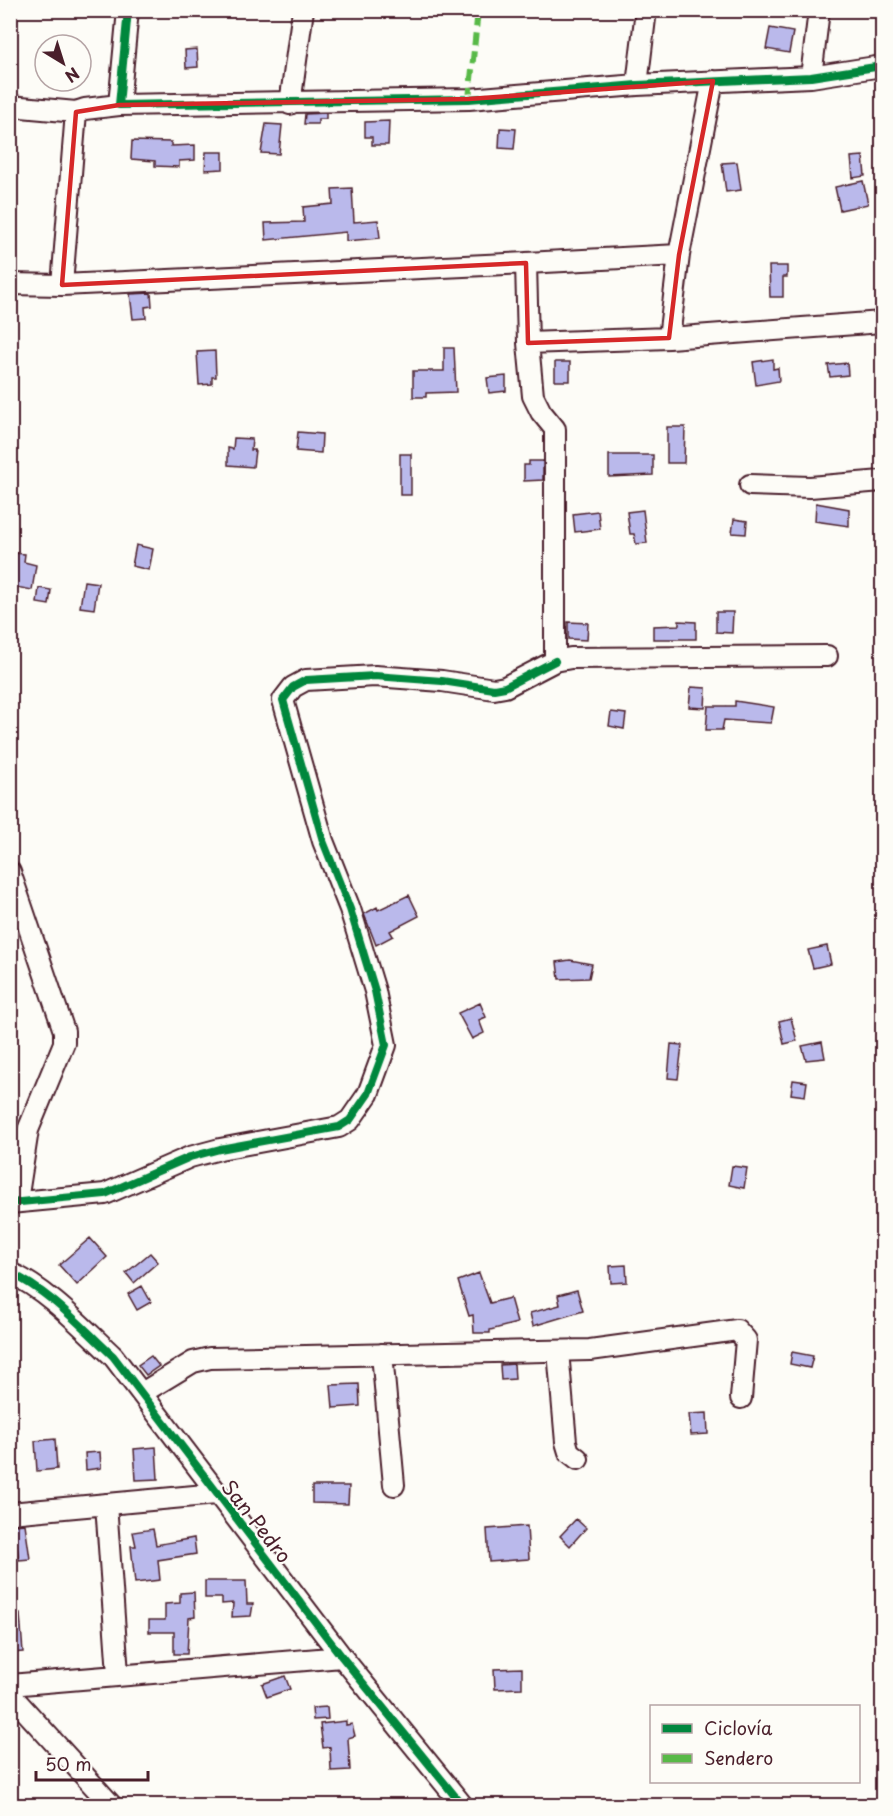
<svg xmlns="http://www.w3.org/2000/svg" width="893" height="1816" font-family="'Playpen Sans',sans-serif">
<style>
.building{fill:#bab9eb;stroke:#4a1f2b;stroke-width:1.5}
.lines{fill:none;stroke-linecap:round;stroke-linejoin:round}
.minor-casing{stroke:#4a1f2b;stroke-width:24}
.minor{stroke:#fdfcf7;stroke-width:20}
.quiet{stroke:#58b947;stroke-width:6;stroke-dasharray:12 6;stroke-linecap:butt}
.cycleway-casing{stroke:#fdfcf7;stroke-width:11}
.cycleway{stroke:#00873e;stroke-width:8}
.marked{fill:none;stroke:#d62828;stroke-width:4.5;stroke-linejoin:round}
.labels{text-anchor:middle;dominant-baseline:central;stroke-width:4.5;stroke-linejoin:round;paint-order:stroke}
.street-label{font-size:20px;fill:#4a1f2b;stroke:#fdfcf7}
</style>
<rect width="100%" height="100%" fill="#fdfcf7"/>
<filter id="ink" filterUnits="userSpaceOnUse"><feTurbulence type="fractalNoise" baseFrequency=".0167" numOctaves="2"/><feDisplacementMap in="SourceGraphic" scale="12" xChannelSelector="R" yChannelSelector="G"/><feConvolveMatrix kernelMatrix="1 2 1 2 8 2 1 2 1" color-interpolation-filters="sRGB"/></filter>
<g filter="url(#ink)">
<!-- building -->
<path class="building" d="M 770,28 L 793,32 L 789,53 L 766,49 Z
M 197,49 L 198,67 L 186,68 L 185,50 Z
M 326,113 L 326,119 L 318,119 L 318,124 L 304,124 L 305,114 Z
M 389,121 L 388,145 L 372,145 L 372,137 L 365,137 L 365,122 Z
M 266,124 L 282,125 L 279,154 L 261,153 Z
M 500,128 L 516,129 L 514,149 L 499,148 Z
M 132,141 L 171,142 L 171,146 L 195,145 L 195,160 L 179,161 L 179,167 L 155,166 L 155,161 L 131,159 Z
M 206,152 L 223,152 L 223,169 L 205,170 Z
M 863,156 L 865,176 L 853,178 L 851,157 Z
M 737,162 L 741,190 L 726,192 L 722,163 Z
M 863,181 L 868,204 L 840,210 L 835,187 Z
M 352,188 L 354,222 L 378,220 L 380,238 L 346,241 L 346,232 L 266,240 L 265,223 L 304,222 L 303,207 L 333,204 L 332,189 Z
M 769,266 L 787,266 L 787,277 L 783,277 L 783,297 L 770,297 Z
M 151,293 L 152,306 L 145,307 L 146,318 L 133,319 L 130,294 Z
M 444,348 L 454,348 L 456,392 L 426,393 L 426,397 L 413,397 L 413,371 L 444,371 Z
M 215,351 L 216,377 L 212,377 L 212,384 L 199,385 L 197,352 Z
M 773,359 L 773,369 L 778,368 L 779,381 L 756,385 L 753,362 Z
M 555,362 L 570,362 L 570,381 L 555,381 Z
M 847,363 L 848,375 L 830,377 L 828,365 Z
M 506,376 L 506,391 L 489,393 L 487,378 Z
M 667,427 L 685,427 L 684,463 L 667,463 Z
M 298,432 L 322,434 L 321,453 L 296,451 Z
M 234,438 L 252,439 L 251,450 L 255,450 L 253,467 L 228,465 L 228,448 L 233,449 Z
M 400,454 L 411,454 L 411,495 L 400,495 Z
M 609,455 L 653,455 L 653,475 L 609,477 Z
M 529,461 L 543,461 L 543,480 L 524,481 L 524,465 L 529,465 Z
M 816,503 L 849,509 L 849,526 L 815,521 Z
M 643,510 L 647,543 L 636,544 L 634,534 L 630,534 L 627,512 Z
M 598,511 L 600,529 L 575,532 L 573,514 Z
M 734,519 L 747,521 L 746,534 L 732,533 Z
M 136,545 L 153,549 L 149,570 L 132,566 Z
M 13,553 L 25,554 L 24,562 L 36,565 L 32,590 L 10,586 Z
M 84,581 L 98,583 L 94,609 L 80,607 Z
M 39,588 L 51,590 L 49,605 L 37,603 Z
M 716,612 L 733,612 L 732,633 L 716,632 Z
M 679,621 L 696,622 L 696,639 L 653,639 L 653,626 L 679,625 Z
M 568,622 L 588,623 L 587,640 L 568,639 Z
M 691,687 L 706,688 L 705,708 L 689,707 Z
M 735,701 L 774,707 L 771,723 L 724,720 L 722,730 L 706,730 L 708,706 L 735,706 Z
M 611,712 L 626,714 L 624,729 L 609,726 Z
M 409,895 L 419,916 L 390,931 L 393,936 L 376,945 L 364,914 L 377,907 L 378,910 Z
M 827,946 L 831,964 L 813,968 L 808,950 Z
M 570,960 L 592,964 L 589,978 L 559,979 L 557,962 Z
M 480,1003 L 486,1017 L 479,1020 L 484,1033 L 472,1039 L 458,1013 Z
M 791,1018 L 797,1041 L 784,1044 L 779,1021 Z
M 822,1042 L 825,1058 L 806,1060 L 802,1046 Z
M 671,1044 L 682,1045 L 678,1079 L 668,1078 Z
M 793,1080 L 807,1082 L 805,1096 L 791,1094 Z
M 732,1166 L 747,1168 L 744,1188 L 729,1185 Z
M 90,1238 L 107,1257 L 77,1285 L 59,1265 Z
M 150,1253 L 158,1262 L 134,1283 L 126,1273 Z
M 626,1265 L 627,1282 L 611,1283 L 610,1266 Z
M 479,1273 L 490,1303 L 510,1298 L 517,1323 L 490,1330 L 490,1333 L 474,1333 L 473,1315 L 469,1316 L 458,1281 Z
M 142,1286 L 151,1302 L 137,1310 L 128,1294 Z
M 577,1290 L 583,1311 L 533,1326 L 530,1313 L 560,1305 L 558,1295 Z
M 792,1352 L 813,1356 L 810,1368 L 790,1364 Z
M 151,1356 L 159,1366 L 146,1375 L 138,1365 Z
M 514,1364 L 515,1379 L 501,1380 L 500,1365 Z
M 359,1384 L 360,1406 L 333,1408 L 331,1385 Z
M 707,1413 L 708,1434 L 691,1435 L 689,1414 Z
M 55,1439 L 57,1469 L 37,1471 L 35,1441 Z
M 156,1447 L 158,1479 L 136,1480 L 134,1449 Z
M 100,1452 L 101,1468 L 86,1470 L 85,1453 Z
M 312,1486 L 349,1486 L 348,1504 L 312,1503 Z
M 576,1519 L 586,1528 L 570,1546 L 560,1536 Z
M 25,1524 L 30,1559 L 19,1560 L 14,1525 Z
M 527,1526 L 529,1559 L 489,1562 L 487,1529 Z
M 153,1529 L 156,1545 L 194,1538 L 196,1554 L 158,1560 L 160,1580 L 135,1583 L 131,1546 L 136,1546 L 133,1532 Z
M 205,1581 L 246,1581 L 247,1604 L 253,1604 L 251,1616 L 232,1617 L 233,1603 L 222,1604 L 222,1598 L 205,1598 Z
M 194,1592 L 195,1617 L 189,1618 L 187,1654 L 174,1654 L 174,1632 L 149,1632 L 149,1620 L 165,1620 L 165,1604 L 180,1603 L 180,1593 Z
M 10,1614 L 20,1614 L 23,1652 L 10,1653 Z
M 522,1668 L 522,1688 L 495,1689 L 494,1669 Z
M 285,1676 L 290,1689 L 267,1697 L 262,1684 Z
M 327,1707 L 328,1719 L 313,1720 L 312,1708 Z
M 346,1721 L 346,1725 L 352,1724 L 355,1736 L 348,1738 L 350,1770 L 331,1771 L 330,1747 L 323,1748 L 320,1724 Z"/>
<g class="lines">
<defs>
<path id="minor" d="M 128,10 L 119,105 L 469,99 L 637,85 L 811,77 L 882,66
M 811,77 L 819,10
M 713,81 L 679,255 L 669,338 L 882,322
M 637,85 L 646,10
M 290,104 L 303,10
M 10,106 L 76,112
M 10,284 L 62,285 L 526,263
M 62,285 L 76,112 L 85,109 L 119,105
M 669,338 L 528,343 L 526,263 L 679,255
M 528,343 L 533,396 L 541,412 L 555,429 L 555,661 L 571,658 L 827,656
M 750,485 L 810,487 L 882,481
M 10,872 L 64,1031 L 64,1043 L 28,1130 L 17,1201
M 10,1203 L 105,1194 L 190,1157 L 220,1149 L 339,1127 L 350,1120 L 368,1094 L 386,1045 L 375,991 L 350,909 L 323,841 L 283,700 L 293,687 L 306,680 L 375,676 L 442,681 L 494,689 L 505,687 L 555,661
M 10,1273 C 47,1289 84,1329 113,1356 L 342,1657 L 463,1806
M 558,1351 L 566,1442 L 569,1452 L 578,1459
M 382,1354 L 394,1485
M 142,1393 L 193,1362 L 210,1358 L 590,1350 L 737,1330 L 746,1340 L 741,1398
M 106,1504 L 118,1674
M 10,1513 L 216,1494
M 10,1685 L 342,1657
M 10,1694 L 112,1806"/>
</defs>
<!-- minor casing -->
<use href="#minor" class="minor-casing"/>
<!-- minor -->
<use href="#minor" class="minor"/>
<!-- quiet -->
<path class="quiet" d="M 469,99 L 478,10"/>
<defs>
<path id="cycleway" d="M 128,10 L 119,105 L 469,99 L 637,85 L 811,77 L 882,66
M 10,1203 L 105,1194 L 190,1157 L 220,1149 L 339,1127 L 350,1120 L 368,1094 L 386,1045 L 375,991 L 350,909 L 323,841 L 283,700 L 293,687 L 306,680 L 375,676 L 442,681 L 494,689 L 505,687 L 555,661
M 10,1273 C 47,1289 84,1329 113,1356 L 342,1657 L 463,1806"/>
</defs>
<!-- cycleway casing -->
<use href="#cycleway" class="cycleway-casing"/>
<!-- cycleway -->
<use href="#cycleway" class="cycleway"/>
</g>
</g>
<!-- marked area -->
<path class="marked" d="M 713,81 L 679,255 L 669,338 L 528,343 L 526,263 L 62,285 L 76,112 L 119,105 L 469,99 Z"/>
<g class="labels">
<!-- street labels -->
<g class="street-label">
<text transform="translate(257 1521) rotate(52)">San Pedro</text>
</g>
</g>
<!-- margin -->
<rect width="893" height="1816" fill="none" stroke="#fdfcf7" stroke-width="36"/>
<rect x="18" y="18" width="857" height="1780" fill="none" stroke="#4a1f2b" stroke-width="2" filter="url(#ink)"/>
<!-- legend -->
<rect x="650" y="1705" width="210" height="78" fill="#fdfcf7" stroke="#b5a4a5" stroke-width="1.5"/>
<rect x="662" y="1724" width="30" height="9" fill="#00873e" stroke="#b5a4a5" stroke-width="1.5"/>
<text x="704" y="1735" font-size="18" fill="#4a1f2b">Ciclovía</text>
<rect x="662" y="1754" width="30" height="9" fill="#58b947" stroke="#b5a4a5" stroke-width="1.5"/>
<text x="704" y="1765" font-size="18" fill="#4a1f2b">Sendero</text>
<!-- north arrow -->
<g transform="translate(63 63) rotate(142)"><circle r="28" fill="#fdfcf7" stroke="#b5a4a5" stroke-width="1.5"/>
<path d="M0-4.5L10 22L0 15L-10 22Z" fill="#4a1f2b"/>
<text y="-9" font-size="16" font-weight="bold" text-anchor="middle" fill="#4a1f2b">N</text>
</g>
<!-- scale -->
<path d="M36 1771v9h112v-9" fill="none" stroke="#4a1f2b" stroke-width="3"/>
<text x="45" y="1771" font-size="18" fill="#4a1f2b" stroke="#fdfcf7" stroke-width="4.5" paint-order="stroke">50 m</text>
</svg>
